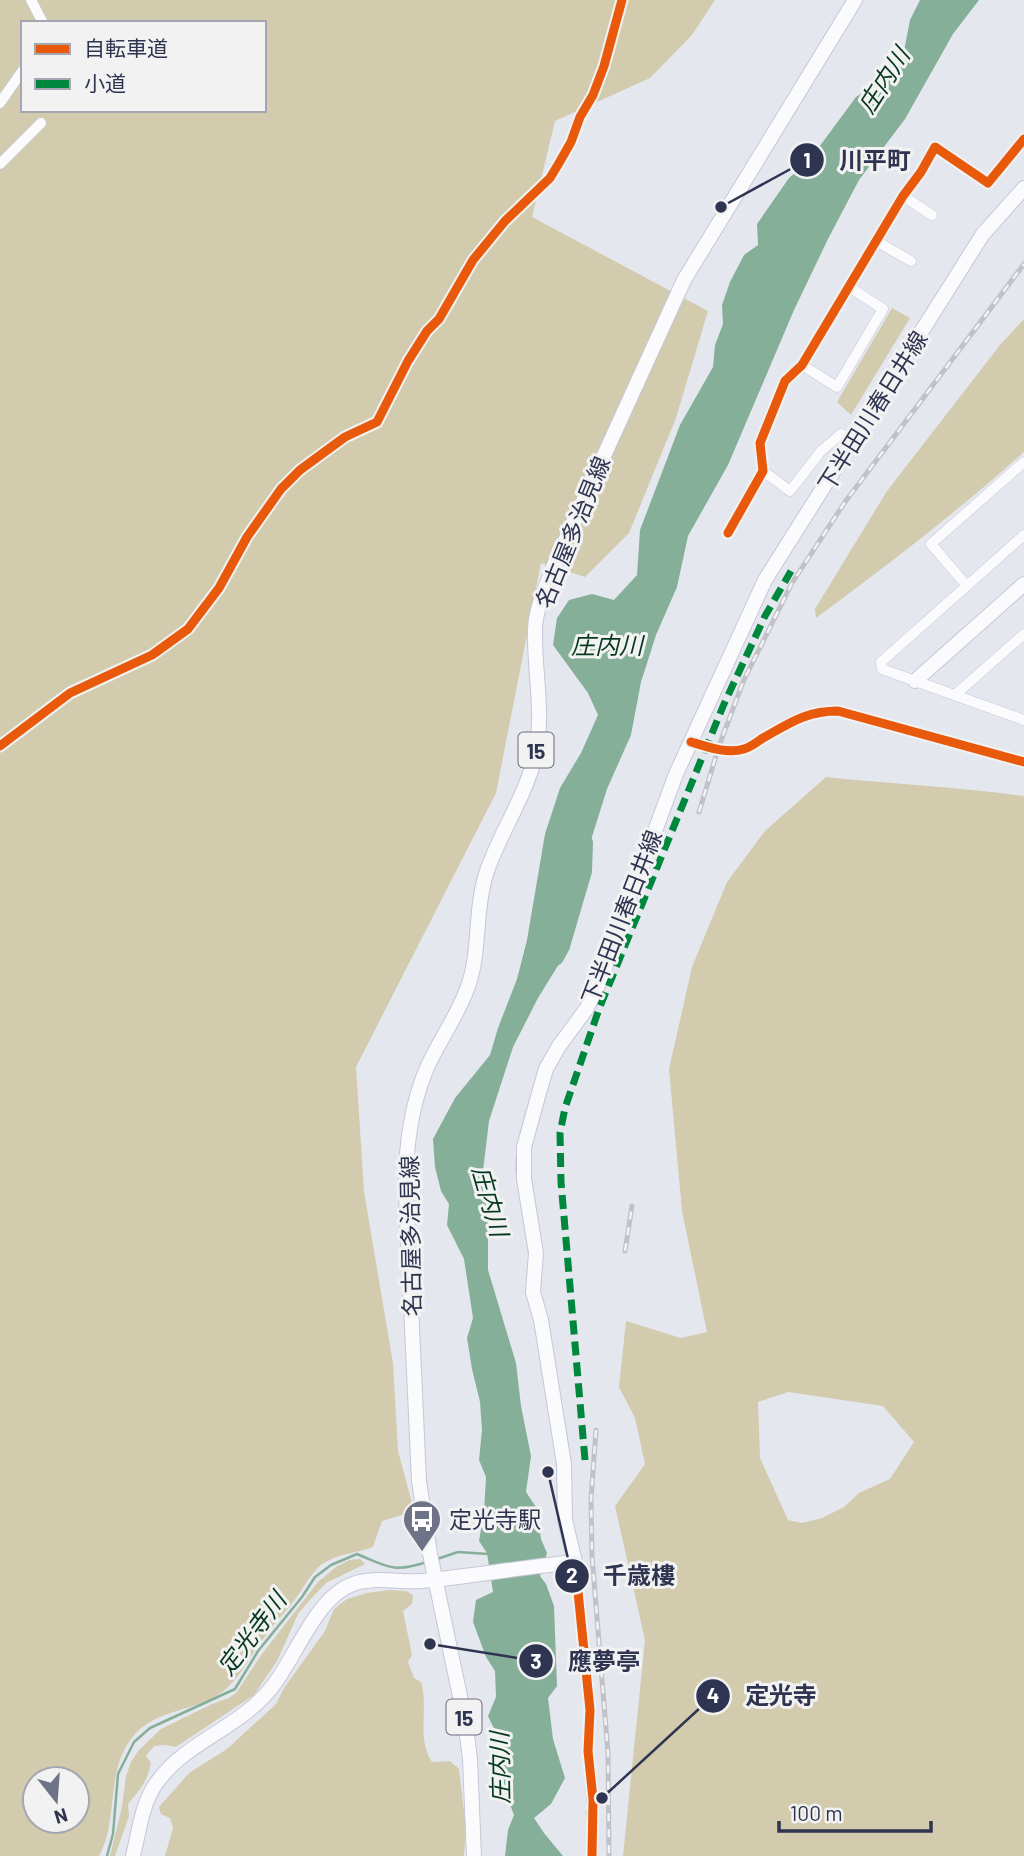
<svg xmlns="http://www.w3.org/2000/svg" width="1024" height="1856" font-family="Barlow,'Noto Sans JP',sans-serif">
<style>
.green{fill:#d2cbae;fill-rule:evenodd}
.water{fill:#85af98}
.lines{fill:none;stroke-linecap:round;stroke-linejoin:round}
.stream{stroke:#85af98;stroke-width:2.5}
.river{stroke:#85af98;stroke-width:18}
.street-casing{stroke:#c4c7d9;stroke-width:11}
.secondary-casing{stroke:#c4c7d9;stroke-width:16}
.primary-casing{stroke:#c4c7d9;stroke-width:16}
.street{stroke:#fbfbfd;stroke-width:10}
.secondary{stroke:#fbfbfd;stroke-width:14}
.primary{stroke:#fbfbfd;stroke-width:14}
.rail-casing{stroke:#c1c2c7;stroke-width:5}
.rail{stroke:#f2f2f2;stroke-width:2.5;stroke-dasharray:8;stroke-linecap:butt}
.quiet{stroke:#00873e;stroke-width:7;stroke-dasharray:14 7;stroke-linecap:butt}
.cycleway-casing{stroke:#f2f2f2;stroke-width:13}
.cycleway{stroke:#e8590c;stroke-width:9}
.labels{text-anchor:middle;dominant-baseline:central;stroke-width:6;stroke-linejoin:round;paint-order:stroke}
.shield{fill:#f2f2f2;stroke:#6a6d81;stroke-width:2}
.shield-label{font-size:21px;font-weight:bold;fill:#2f3451}
.street-label{font-size:23px;fill:#2f3451;stroke:#f2f2f2}
.poi-label{font-size:23px;fill:#2f3451;stroke:#f2f2f2;text-anchor:start}
.water-label{font-size:24px;font-style:italic;fill:#06381f;stroke:#f2f2f2}
.leader{fill:none;stroke:#2f3451;stroke-width:2.5}
.callout-dot{fill:#2f3451;stroke:#f2f2f2;stroke-width:2.5}
.mark-label{font-size:21px;text-anchor:middle;font-weight:bold;fill:#fff}
.callout-label{font-size:24px;text-anchor:middle;font-weight:bold;fill:#2f3451;stroke:#f2f2f2;stroke-width:6;stroke-linejoin:round;paint-order:stroke}
</style>
<rect width="100%" height="100%" fill="#e5e7ef"/>
<!-- green -->
<path class="green" d="M 0,0 L 715,0 L 692,35 L 650,78 L 555,121 L 532,217 L 708,311 L 676,418 L 629,533 L 585,577 L 541,563 L 496,793 L 356,1067 L 364,1192 L 393,1363 L 398,1451 L 412,1503 L 402,1515 L 382,1521 L 373,1547 C 356,1553 337,1554 322,1564 C 312,1572 304,1587 296,1598 C 287,1611 275,1622 266,1635 C 253,1651 243,1673 228,1687 C 202,1713 155,1706 131,1739 C 105,1774 119,1820 99,1856 L 0,1856 ZM 23,23 L 264,23 L 264,110 L 23,110 ZM 35,1779 L 77,1779 L 77,1821 L 35,1821 Z
M 892,308 L 910,318 L 851,415 L 837,402 Z
M 1024,319 L 1024,452 C 958,511 888,565 816,618 L 815,609 L 887,491 L 1000,345 Z
M 826,777 C 892,784 958,787 1024,796 L 1024,1856 L 623,1856 L 645,1640 L 615,1506 L 645,1464 L 635,1418 L 619,1387 L 626,1321 L 681,1338 L 707,1332 L 682,1211 L 669,1069 L 692,967 L 727,882 L 765,831 ZM 788,1392 L 883,1406 L 914,1442 L 890,1479 L 859,1493 L 844,1507 L 822,1518 L 802,1523 L 788,1520 L 760,1458 L 758,1402 Z
M 360,1559 L 365,1564 L 326,1583 L 309,1601 L 298,1614 L 277,1661 L 254,1695 L 176,1747 L 165,1745 L 154,1746 L 146,1756 L 151,1763 C 147,1783 140,1789 128,1804 L 129,1816 L 115,1856 L 110,1856 L 122,1807 L 126,1776 L 131,1762 L 138,1751 L 161,1729 L 212,1704 L 229,1698 L 236,1693 L 262,1654 L 318,1582 L 336,1567 L 349,1560 Z
M 389,1590 L 406,1591 L 413,1595 L 412,1604 L 403,1611 L 412,1655 L 408,1662 L 414,1678 L 421,1682 C 429,1709 416,1738 432,1762 L 450,1761 L 459,1769 L 466,1829 L 464,1856 L 165,1856 L 173,1828 L 170,1818 L 161,1814 L 159,1807 L 189,1773 L 227,1749 L 276,1704 L 284,1688 L 325,1631 L 334,1609 L 347,1599 L 367,1593 Z"/>
<!-- water -->
<path class="water" d="M 920,0 L 979,0 L 953,34 L 905,119 L 859,180 L 828,239 L 794,310 L 728,465 L 688,536 L 677,587 L 656,635 L 641,682 L 631,735 L 607,789 L 568,913 L 559,964 L 538,998 L 513,1047 L 489,1121 L 483,1171 L 488,1218 L 488,1270 L 516,1363 L 521,1406 L 531,1456 L 526,1492 L 536,1507 L 541,1539 L 547,1553 L 540,1576 L 546,1584 L 554,1606 L 557,1686 L 548,1698 L 553,1739 L 565,1778 L 551,1804 L 534,1818 L 544,1833 L 563,1856 L 505,1856 L 508,1830 L 514,1815 L 501,1781 L 502,1760 L 499,1739 L 488,1716 L 496,1697 L 495,1671 L 486,1657 L 473,1622 L 476,1600 L 493,1592 L 487,1553 L 479,1541 L 484,1512 L 486,1477 L 479,1460 L 482,1430 L 480,1402 L 472,1369 L 467,1338 L 473,1318 L 464,1259 L 447,1225 L 449,1204 L 441,1191 L 435,1167 L 433,1139 L 455,1098 L 490,1055 L 498,1028 L 517,979 L 527,940 L 545,834 L 560,788 L 581,753 L 598,715 L 588,693 L 553,645 L 557,618 L 569,600 L 592,594 L 614,600 L 637,575 L 640,530 L 680,425 L 713,367 L 715,345 L 723,324 L 722,305 L 730,282 L 744,255 L 758,245 L 757,224 L 789,178 L 808,162 L 856,97 L 892,75 L 904,51 L 910,20 Z"/>
<g class="lines">
<!-- stream -->
<path class="stream" d="M 517,1173 L 517,1158
M 437,1559 L 458,1552 L 488,1554
M 586,1776 L 588,1804
M 587,1812 L 588,1828
M 107,1856 L 113,1834 L 118,1774 L 134,1742 L 150,1728 L 235,1689 L 258,1651 L 302,1597 L 315,1577 L 331,1565 L 357,1554 C 388,1567 393,1573 427,1562"/>
<!-- river -->
<path class="river" d="M 555,957 L 561,946 L 583,871 L 584,843"/>
<defs>
<path id="street" d="M 31,0 L 43,23
M 0,103 L 23,70
M 0,164 L 41,123
M 903,196 L 932,215
M 876,241 L 911,261
M 802,365 L 837,387 L 883,309 L 849,287
M 763,471 L 790,491 L 821,451 L 841,434 L 853,440
M 728,533 L 763,471 L 760,443 L 785,381 L 802,365 L 903,196 L 921,172 L 935,147 L 988,183 L 1024,139
M 1024,535 L 881,662 L 882,669 L 1024,720
M 967,586 L 931,544 L 1024,462
M 956,694 L 1024,634
M 691,742 L 710,748
M 0,746 L 70,693 L 152,655 L 188,629 L 219,588 L 247,537 L 281,489 L 300,470 L 345,437 L 377,422 L 408,361 L 427,331 L 439,319 L 473,260 L 505,221 L 550,178 L 559,163 L 571,142 L 580,117 L 593,95 L 604,66 L 622,0
M 727,751 C 754,749 771,731 794,720 C 808,713 822,711 838,711 L 1024,762
M 575,1562 L 590,1710 L 588,1751 L 593,1799 L 592,1856"/>
<path id="secondary" d="M 915,681 L 1024,584
M 133,1856 C 139,1832 142,1801 158,1781 C 187,1741 240,1728 272,1687 C 296,1657 316,1597 353,1584 C 374,1576 400,1583 422,1581 C 473,1576 524,1567 575,1562 L 565,1520 L 564,1464 L 541,1320 L 533,1292 L 536,1253 L 524,1179 L 524,1147 L 539,1093 L 546,1069 L 559,1046 L 587,1008 L 603,975 L 618,922 L 642,866 L 676,774 L 765,580 L 964,264 L 983,234 L 1024,188"/>
<path id="primary" d="M 474,1856 L 470,1759 L 465,1720 L 430,1554 L 419,1481 L 406,1195 C 405,1153 410,1109 426,1070 C 438,1042 457,1017 467,989 C 481,953 474,912 486,874 C 500,831 530,791 537,746 C 543,707 534,668 535,629 C 536,606 547,585 555,563 L 684,280 L 855,0"/>
</defs>
<!-- street casing -->
<use href="#street" class="street-casing"/>
<!-- secondary casing -->
<use href="#secondary" class="secondary-casing"/>
<!-- primary casing -->
<use href="#primary" class="primary-casing"/>
<!-- street -->
<use href="#street" class="street"/>
<!-- secondary -->
<use href="#secondary" class="secondary"/>
<!-- primary -->
<use href="#primary" class="primary"/>
<defs>
<path id="rail" d="M 699,812 L 719,746 L 743,682 L 792,583 L 845,502 L 1024,264
M 625,1251 L 632,1206
M 596,1430 L 591,1499 L 592,1556 L 608,1753 L 609,1856"/>
</defs>
<!-- rail casing -->
<use href="#rail" class="rail-casing"/>
<!-- rail -->
<use href="#rail" class="rail"/>
<!-- quiet -->
<path class="quiet" d="M 585,1460 L 561,1182 L 560,1133 L 565,1108 L 599,1009 L 724,704 L 765,616 L 791,571"/>
<defs>
<path id="cycleway" d="M 728,533 L 763,471 L 760,443 L 785,381 L 802,365 L 903,196 L 921,172 L 935,147 L 988,183 L 1024,139
M 691,742 C 708,747 726,754 744,749 C 751,747 757,742 763,738 C 790,723 806,711 838,711 L 1024,762
M 0,746 L 70,693 L 152,655 L 188,629 L 219,588 L 247,537 L 281,489 L 300,470 L 345,437 L 377,422 L 408,361 L 427,331 L 439,319 L 473,260 L 505,221 L 550,178 L 559,163 L 571,142 L 580,117 L 593,95 L 604,66 L 622,0
M 575,1562 L 590,1710 L 588,1751 L 593,1799 L 592,1856"/>
</defs>
<!-- cycleway casing -->
<use href="#cycleway" class="cycleway-casing"/>
<!-- cycleway -->
<use href="#cycleway" class="cycleway"/>
</g>
<!-- icons -->
<defs>
<symbol id="bus-pin" viewBox="-11 -11 22 30"><path d="M0 17L-7.5 6A9.5 9.5 0 1 1 7.5 6Z" fill="#6f7388" stroke="#f2f2f2"/><path d="M-5-6H5V4H4V6H2V4H-2V6H-4V4H-5ZM-3.5-4V0h7V-4ZM-3.5 1.2v1.5H-2V1.2ZM2 1.2v1.5H3.5V1.2Z" fill="#fff"/></symbol>
</defs>
<g fill-rule="evenodd">
<use href="#bus-pin" x="400" y="1497" width="44" height="60"/>
</g>
<g class="labels">
<!-- shield labels -->
<g class="shield">
<rect x="518.5" y="732.5" width="35" height="35" rx="5"/>
<rect x="446.5" y="1699.5" width="35" height="35" rx="5"/>
</g>
<g class="shield-label">
<text x="536" y="750">15</text>
<text x="464" y="1717">15</text>
</g>
<!-- street labels -->
<g class="street-label">
<text transform="translate(872 411) rotate(-58)">下半田川春日井線</text>
<text transform="translate(572 532) rotate(-68)">名古屋多治見線</text>
<text transform="translate(621 917) rotate(-69)">下半田川春日井線</text>
<text transform="translate(410 1236) rotate(-91)">名古屋多治見線</text>
</g>
<!-- poi labels -->
<g class="poi-label">
<text x="449" y="1519">定光寺駅</text>
</g>
<!-- water labels -->
<g class="water-label">
<text transform="translate(883 80) rotate(-57)">庄内川</text>
<text x="607" y="644">庄内川</text>
<text transform="translate(491 1201) rotate(74)">庄内川</text>
<text transform="translate(251 1633) rotate(-53)">定光寺川</text>
<text transform="translate(499 1768) rotate(-91)">庄内川</text>
</g>
</g>
<!-- callouts -->
<path class="leader" d="M721 207L807 160M548 1472L572 1576M430 1644L536 1661M602 1798L713 1696"/>
<g class="callout-dot">
<circle cx="721" cy="207" r="7"/>
<circle cx="548" cy="1472" r="7"/>
<circle cx="430" cy="1644" r="7"/>
<circle cx="602" cy="1798" r="7"/>
<circle cx="807" cy="160" r="18"/>
<circle cx="572" cy="1576" r="18"/>
<circle cx="536" cy="1661" r="18"/>
<circle cx="713" cy="1696" r="18"/>
</g>
<g class="mark-label">
<text x="807" y="168">1</text>
<text x="572" y="1583">2</text>
<text x="536" y="1669">3</text>
<text x="713" y="1703">4</text>
</g>
<g class="callout-label">
<text x="875" y="169">川平町</text>
<text x="639" y="1584">千歳樓</text>
<text x="604" y="1670">應夢亭</text>
<text x="781" y="1704">定光寺</text>
</g>
<!-- legend -->
<rect x="21" y="21" width="245" height="91" fill="#f2f2f2" stroke="#a4a6b2" stroke-width="2"/>
<rect x="35" y="44" width="35" height="10" fill="#e8590c" stroke="#a4a6b2" stroke-width="2"/>
<text x="84" y="56" font-size="21" fill="#2f3451">自転車道</text>
<rect x="35" y="79" width="35" height="10" fill="#00873e" stroke="#a4a6b2" stroke-width="2"/>
<text x="84" y="91" font-size="21" fill="#2f3451">小道</text>
<!-- north arrow -->
<g transform="translate(56 1800) rotate(163)"><circle r="33" fill="#f2f2f2" stroke="#a4a6b2" stroke-width="2"/>
<path d="M0-5L12 26L0 18L-12 26Z" fill="#6f7388"/>
<text y="-10" font-size="19" font-weight="bold" text-anchor="middle" fill="#2f3451">N</text>
</g>
<!-- scale -->
<path d="M779 1821v10h152v-10" fill="none" stroke="#2f3451" stroke-width="3.5"/>
<text x="790" y="1821" font-size="21" fill="#2f3451" stroke="#f2f2f2" stroke-width="5" paint-order="stroke">100 m</text>
</svg>
